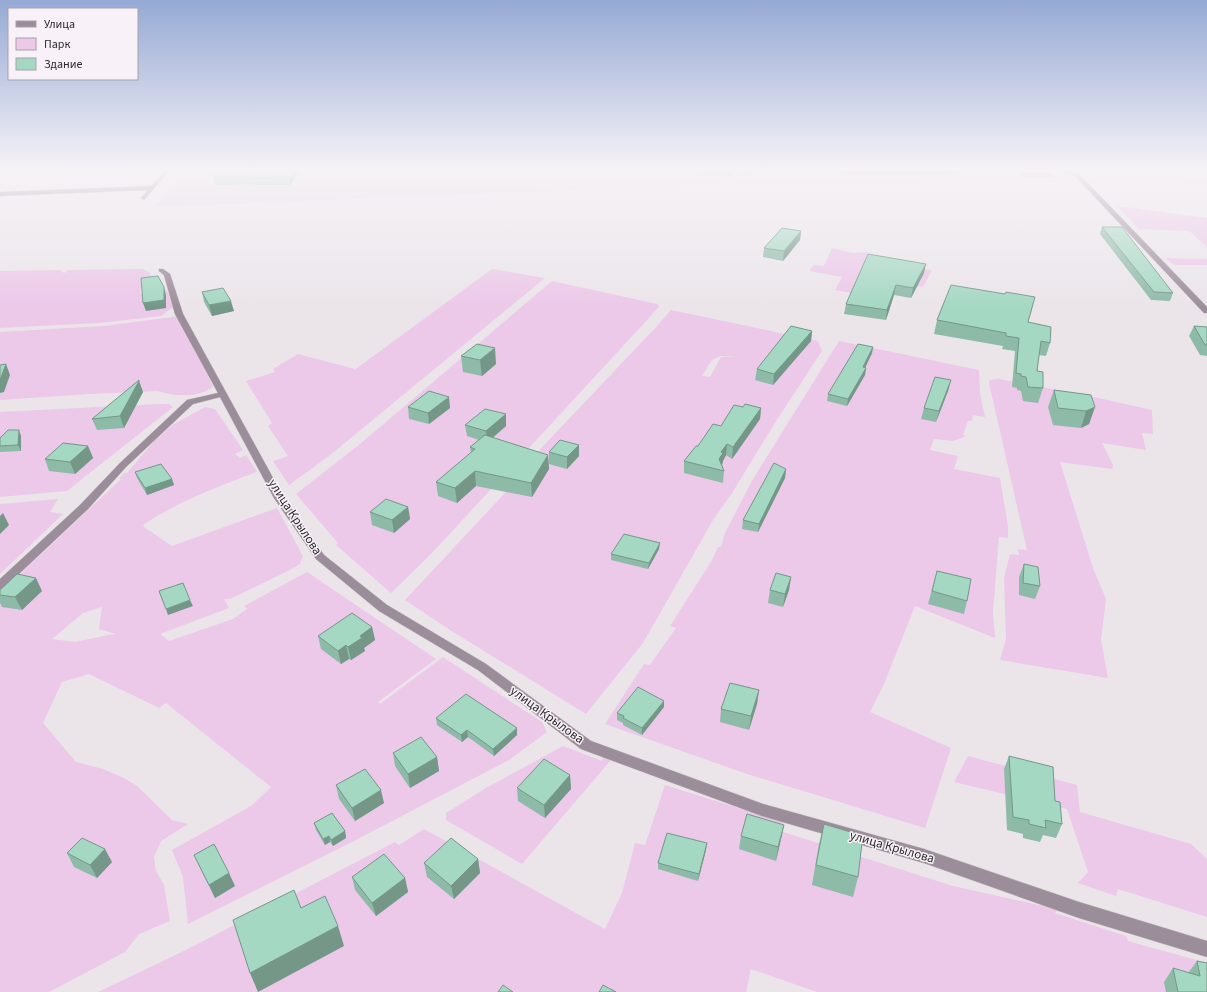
<svg xmlns="http://www.w3.org/2000/svg" width="1207" height="992" font-family="'Source Sans 3',sans-serif">
<style>
.built{fill:#e6d9e4}
.green{fill:#ecc8e9;fill-rule:evenodd}
.water{fill:#bc99b9}
.lines{fill:none;stroke-linecap:round;stroke-linejoin:round}
.lane-casing{stroke:#c5c0c4;stroke-width:1}
.street-casing{stroke:#c5c0c4;stroke-width:1}
.lane{fill:#9c8d9b;fill-rule:evenodd}
.street{fill:#9c8d9b;fill-rule:evenodd}
.wall{fill:#8ebaa8}
.shaded-wall{fill:#749788}
.building{fill:#a5d8c3;stroke:#749788}
.labels{text-anchor:middle;dominant-baseline:central;stroke-width:3;stroke-linejoin:round;paint-order:stroke}
.near-street-label{font-size:13px;fill:#2d2b2d;stroke:#f8f2f8}
</style>
<rect width="100%" height="100%" fill="#ebe5ea"/>
<!-- built -->
<path class="built" d="M 188,169 L 1207,169 L 1207,185 L 1164,182 L 698,185 L 154,207 Z"/>
<!-- green -->
<path class="green" d="M 1117,206 L 1207,218 L 1207,247 L 1189,231 L 1139,229 Z
M 832,248 L 852,253 L 868,252 L 864,261 L 932,270 L 923,287 L 890,283 L 869,296 L 835,290 L 842,277 L 809,271 L 814,265 L 824,266 Z
M 1165,258 L 1207,259 L 1207,265 L 1174,265 Z
M 143,269 L 150,273 L 151,278 L 142,280 L 140,294 L 167,290 L 173,307 L 161,316 L 99,323 L 0,328 L 0,271 L 60,270 L 64,273 L 66,272 L 68,270 Z
M 492,269 L 545,278 L 329,456 L 289,485 L 273,461 L 288,456 L 268,426 L 272,423 L 246,381 L 275,372 L 273,369 L 298,354 L 355,369 L 353,371 Z
M 552,281 L 657,304 L 659,307 L 432,553 L 391,593 L 336,545 L 338,543 L 296,494 L 360,444 Z
M 671,310 L 818,341 L 822,351 L 778,418 L 732,493 L 713,520 L 643,643 L 586,714 L 450,630 L 405,600 L 533,463 L 530,461 L 546,443 L 658,325 ZM 720,356 L 739,357 L 721,357 L 710,377 L 702,376 L 712,360 Z
M 180,316 L 213,387 L 204,392 L 193,395 L 174,395 L 157,391 L 89,394 L 0,400 L 0,332 L 104,326 Z
M 839,341 L 979,370 L 980,394 L 985,417 L 973,415 L 972,421 L 968,421 L 963,435 L 966,436 L 953,441 L 934,439 L 930,450 L 958,456 L 954,469 L 1000,478 L 1008,526 L 1008,538 L 999,537 L 993,612 L 995,638 L 915,606 L 884,684 L 870,712 L 951,748 L 925,828 L 747,774 L 605,724 L 644,664 L 650,665 L 676,628 L 670,626 L 711,562 L 718,547 L 721,547 L 725,533 L 753,479 Z
M 999,379 L 1094,397 L 1152,410 L 1153,434 L 1142,433 L 1146,450 L 1102,443 L 1113,465 L 1112,469 L 1060,462 L 1093,568 L 1106,599 L 1101,640 L 1108,678 L 1000,660 L 1006,639 L 1004,578 L 1010,554 L 1019,555 L 1018,549 L 1027,550 L 989,383 L 990,380 Z
M 158,404 L 168,404 L 173,407 L 67,491 L 0,497 L 0,412 Z
M 205,407 L 215,409 L 243,450 L 235,454 L 240,458 L 246,455 L 257,472 C 217,487 179,501 143,525 L 144,527 L 172,546 L 277,508 L 303,556 L 300,564 L 290,570 L 230,599 L 224,599 L 229,608 L 160,634 L 169,641 L 233,619 L 247,609 L 244,606 L 307,572 L 436,659 L 378,702 L 380,704 L 443,657 L 542,722 L 547,732 L 509,760 L 354,841 L 188,924 L 183,877 L 172,850 L 251,806 L 271,787 L 166,703 L 159,708 L 89,674 L 62,682 L 43,723 L 76,762 L 103,769 L 124,778 L 137,786 L 172,820 L 188,824 L 161,841 L 154,857 L 156,871 L 164,885 L 170,921 L 139,934 L 125,952 L 49,992 L 0,992 L 0,593 L 119,481 L 121,479 L 119,478 L 124,473 L 127,473 L 154,441 L 174,424 ZM 102,607 L 99,629 L 116,634 L 108,635 L 75,642 L 52,639 L 83,613 Z
M 58,499 L 50,512 L 63,514 L 0,574 L 0,504 Z
M 563,746 L 602,761 L 603,757 L 611,760 L 522,864 L 446,820 L 446,813 L 486,788 Z
M 968,756 L 1077,785 L 1080,812 L 1191,844 L 1207,859 L 1207,917 L 1118,889 L 1116,896 L 1078,883 L 1088,872 L 1067,809 L 954,782 Z
M 665,785 L 783,822 L 783,832 L 953,886 L 1057,909 L 1055,913 L 1126,936 L 1128,941 L 1207,963 L 1207,992 L 817,992 L 751,969 L 746,992 L 98,992 L 188,949 L 395,842 L 399,845 L 424,829 L 605,929 L 622,893 L 635,843 L 645,845 Z"/>
<!-- water -->
<path class="water" d="M 1024,172 L 1049,172 L 1056,177 L 1023,177 L 1018,174 Z"/>
<g class="lines">
<defs>
<path id="lane" d="M 92,169 L 112,169 C 107,172 95,172 92,169 Z
M 166,169 L 171,169 L 144,200 L 141,198 L 148,190 L 0,196 L 0,192 L 151,186 Z
M 804,169 L 939,170 L 942,172 L 939,174 L 855,174 L 806,171 Z"/>
<path id="street" d="M 974,169 L 1001,169 L 998,171 L 939,174 L 936,172 L 939,170 Z
M 1050,169 L 1065,169 L 1079,174 L 1207,307 L 1207,313 L 1204,313 L 1075,176 L 1063,172 L 1050,170 Z
M 159,269 L 163,269 L 170,274 L 183,314 L 284,498 L 324,555 L 387,605 L 486,664 L 591,741 L 763,804 L 924,849 L 1079,902 L 1207,941 L 1207,957 L 1079,918 L 924,863 L 762,816 L 581,749 L 478,670 L 379,611 L 316,559 L 274,498 L 220,397 L 193,404 L 126,467 L 88,509 L 4,588 L 0,589 L 0,579 L 80,505 L 120,463 L 187,400 L 218,393 L 175,314 L 164,275 L 159,271 Z"/>
</defs>
<!-- lane casing -->
<use href="#lane" class="lane-casing"/>
<!-- street casing -->
<use href="#street" class="street-casing"/>
<!-- lane -->
<use href="#lane" class="lane"/>
<!-- street -->
<use href="#street" class="street"/>
</g>
<!-- wall -->
<path class="wall" d="M 301,169 L 290,185 L 254,185 L 254,184 L 215,185 L 213,177 Z
M 654,169 L 754,169 L 750,175 L 732,173 L 730,177 Z
M 1102,227 L 1173,293 L 1170,301 L 1151,300 L 1100,234 Z
M 801,231 L 800,240 L 783,261 L 763,257 L 764,248 Z
M 924,273 L 911,298 L 894,295 L 886,320 L 844,314 L 846,304 Z
M 202,292 L 234,311 L 212,316 L 204,302 Z
M 937,320 L 1028,322 L 1050,343 L 1046,356 L 1039,355 L 1037,371 L 1043,388 L 1038,403 L 1023,401 L 1021,391 L 1017,390 L 1017,388 L 1012,387 L 1015,351 L 1002,349 L 1003,346 L 934,334 Z
M 1194,326 L 1207,327 L 1207,356 L 1200,355 L 1189,336 Z
M 812,331 L 811,341 L 773,385 L 755,380 L 757,369 Z
M 873,347 L 872,353 L 865,368 L 866,368 L 865,375 L 847,406 L 827,401 L 828,394 Z
M 461,356 L 496,364 L 482,376 L 463,372 Z
M 951,380 L 948,391 L 936,422 L 921,419 L 924,408 Z
M 139,381 L 143,392 L 124,428 L 97,430 L 92,419 Z
M 1054,390 L 1095,407 L 1089,424 L 1081,428 L 1053,425 L 1048,407 Z
M 408,407 L 450,408 L 429,424 L 409,419 Z
M 743,407 L 761,408 L 760,419 L 732,459 L 726,455 L 723,461 L 722,465 L 724,471 L 723,483 L 684,473 L 684,461 L 698,446 Z
M 506,414 L 506,426 L 493,438 L 548,455 L 549,469 L 532,497 L 476,486 L 457,503 L 438,496 L 436,482 L 471,453 L 470,447 L 479,440 L 467,436 L 465,425 Z
M 21,436 L 21,451 L 0,452 L 0,438 Z
M 579,445 L 579,456 L 567,469 L 549,464 L 549,452 Z
M 88,446 L 93,458 L 75,474 L 49,471 L 45,459 Z
M 786,469 L 785,478 L 758,532 L 742,529 L 743,520 Z
M 135,472 L 172,479 L 174,485 L 147,495 L 137,478 Z
M 408,507 L 410,519 L 394,533 L 372,525 L 370,512 Z
M 659,549 L 648,569 L 611,560 L 611,554 Z
M 1024,564 L 1040,586 L 1035,599 L 1019,595 L 1019,577 Z
M 937,571 L 967,601 L 964,614 L 928,604 Z
M 791,577 L 789,590 L 783,607 L 768,603 L 770,590 Z
M 0,590 L 42,591 L 22,610 L 2,607 L 0,603 Z
M 372,627 L 375,640 L 364,648 L 365,651 L 351,660 L 349,659 L 341,664 L 321,649 L 318,636 Z
M 759,690 L 757,704 L 749,730 L 720,722 L 721,709 Z
M 664,707 L 642,735 L 623,725 L 623,723 L 617,720 L 617,713 Z
M 436,718 L 517,728 L 517,735 L 494,756 L 468,737 L 462,742 L 437,725 Z
M 393,753 L 437,757 L 439,771 L 410,788 L 395,766 Z
M 1009,756 L 1055,801 L 1062,824 L 1056,838 L 1043,835 L 1040,842 L 1023,838 L 1023,834 L 1007,830 L 1004,769 Z
M 570,775 L 571,789 L 545,818 L 518,801 L 517,788 Z
M 336,785 L 384,803 L 355,821 L 339,799 Z
M 314,823 L 345,831 L 346,838 L 333,846 L 330,842 L 325,845 L 316,830 Z
M 824,824 L 856,841 L 858,877 L 853,897 L 812,885 L 819,844 Z
M 784,825 L 776,861 L 739,849 L 741,836 Z
M 706,850 L 698,881 L 658,869 L 658,863 Z
M 67,853 L 112,862 L 97,878 L 74,867 Z
M 194,855 L 235,886 L 215,898 L 200,868 Z
M 478,859 L 480,873 L 454,899 L 427,877 L 424,863 Z
M 352,877 L 405,878 L 408,892 L 376,916 L 355,890 Z
M 1197,961 L 1207,992 L 1166,992 L 1164,982 L 1173,968 L 1188,973 Z"/>
<!-- shaded-wall -->
<path class="shaded-wall" d="M 295,169 L 301,169 L 290,185 L 289,177 Z
M 730,169 L 733,169 L 732,173 L 730,177 Z
M 751,169 L 754,169 L 750,175 Z
M 801,231 L 800,240 L 783,261 L 784,251 Z
M 926,264 L 924,273 L 911,298 L 913,288 Z
M 896,285 L 894,295 L 886,320 L 887,310 Z
M 164,287 L 166,295 L 166,308 L 146,311 L 143,303 Z
M 231,301 L 234,311 L 212,316 L 209,305 Z
M 812,331 L 811,341 L 773,385 L 774,374 Z
M 873,347 L 872,353 L 862,374 L 863,367 Z
M 495,348 L 496,364 L 482,376 L 480,360 Z
M 6,364 L 10,375 L 4,392 L 0,393 L 0,380 Z
M 866,368 L 865,375 L 847,406 L 848,399 Z
M 951,380 L 948,391 L 936,422 L 939,411 Z
M 139,381 L 143,392 L 124,428 L 120,416 Z
M 449,397 L 450,408 L 429,424 L 428,413 Z
M 1095,407 L 1089,424 L 1081,428 L 1086,411 Z
M 761,408 L 760,419 L 732,459 L 733,447 Z
M 506,414 L 506,426 L 487,442 L 486,431 Z
M 19,430 L 21,436 L 21,451 L 18,445 Z
M 727,444 L 726,455 L 723,461 L 722,465 L 718,470 L 719,459 L 721,452 Z
M 579,445 L 579,456 L 567,469 L 567,457 Z
M 88,446 L 93,458 L 75,474 L 70,462 Z
M 548,455 L 549,469 L 532,497 L 531,483 Z
M 786,469 L 785,478 L 758,532 L 759,524 Z
M 475,471 L 476,486 L 457,503 L 455,488 Z
M 172,479 L 174,485 L 147,495 L 145,488 Z
M 408,507 L 410,519 L 394,533 L 392,520 Z
M 3,513 L 9,525 L 0,534 L 0,516 Z
M 660,543 L 659,549 L 648,569 L 649,563 Z
M 791,577 L 789,590 L 783,607 L 785,594 Z
M 36,578 L 42,591 L 22,610 L 15,597 Z
M 190,600 L 193,606 L 168,615 L 166,609 Z
M 372,627 L 375,640 L 364,648 L 365,651 L 351,660 L 348,647 L 360,636 Z
M 346,645 L 349,659 L 341,664 L 338,651 Z
M 759,690 L 757,704 L 749,730 L 751,716 Z
M 664,701 L 664,707 L 642,735 L 642,728 Z
M 517,728 L 517,735 L 494,756 L 493,749 Z
M 467,730 L 468,737 L 462,742 L 461,735 Z
M 437,757 L 439,771 L 410,788 L 408,774 Z
M 570,775 L 571,789 L 545,818 L 544,805 Z
M 381,790 L 384,803 L 355,821 L 352,808 Z
M 784,825 L 781,839 L 776,861 L 778,847 Z
M 345,831 L 346,838 L 333,846 L 331,840 Z
M 329,836 L 330,842 L 325,845 L 323,839 Z
M 707,843 L 706,850 L 698,881 L 699,874 Z
M 105,849 L 112,862 L 97,878 L 90,865 Z
M 478,859 L 480,873 L 454,899 L 451,886 Z
M 229,873 L 235,886 L 215,898 L 209,885 Z
M 405,878 L 408,892 L 376,916 L 372,903 Z
M 338,926 L 344,946 L 258,992 L 250,973 Z"/>
<!-- building -->
<path class="building" d="M 221,169 L 295,169 L 289,177 L 252,178 L 253,177 L 213,177 Z
M 1102,227 L 1122,227 L 1173,293 L 1154,292 Z
M 782,228 L 801,231 L 784,251 L 764,248 Z
M 868,254 L 926,264 L 913,288 L 896,285 L 887,310 L 846,304 Z
M 158,276 L 164,287 L 164,300 L 143,303 L 141,278 Z
M 951,285 L 1005,294 L 1006,292 L 1035,297 L 1028,322 L 1051,327 L 1050,343 L 1041,341 L 1037,371 L 1043,372 L 1043,388 L 1028,387 L 1026,377 L 1021,376 L 1021,374 L 1016,373 L 1019,338 L 1006,336 L 1006,333 L 937,320 Z
M 223,288 L 231,301 L 209,305 L 202,292 Z
M 791,326 L 812,331 L 774,374 L 757,369 Z
M 1194,326 L 1207,327 L 1207,345 L 1205,345 Z
M 477,344 L 495,348 L 480,360 L 461,356 Z
M 858,344 L 873,347 L 863,367 L 866,368 L 848,399 L 828,394 Z
M 6,364 L 0,380 L 0,365 Z
M 935,377 L 951,380 L 939,411 L 924,408 Z
M 139,380 L 139,381 L 120,416 L 92,419 Z
M 1054,390 L 1091,395 L 1095,407 L 1086,411 L 1058,408 Z
M 429,391 L 449,397 L 428,413 L 408,407 Z
M 745,404 L 761,408 L 733,447 L 727,444 L 721,452 L 723,453 L 719,459 L 724,471 L 684,461 L 696,446 L 698,446 L 713,424 L 721,426 L 734,405 L 743,407 Z
M 485,409 L 506,414 L 486,431 L 465,425 Z
M 8,430 L 19,430 L 18,445 L 0,446 L 0,438 Z
M 485,435 L 548,455 L 531,483 L 475,471 L 455,488 L 436,482 L 475,449 L 470,447 Z
M 560,440 L 579,445 L 567,457 L 549,452 Z
M 63,443 L 88,446 L 70,462 L 45,459 Z
M 774,463 L 786,469 L 759,524 L 743,520 Z
M 161,464 L 172,479 L 145,488 L 135,472 Z
M 386,499 L 408,507 L 392,520 L 370,512 Z
M 624,534 L 660,543 L 649,563 L 611,554 Z
M 1024,564 L 1038,567 L 1040,586 L 1023,583 Z
M 937,571 L 971,579 L 967,601 L 932,591 Z
M 776,573 L 791,577 L 785,594 L 770,590 Z
M 17,574 L 36,578 L 15,597 L 0,595 L 0,590 Z
M 183,583 L 190,600 L 166,609 L 159,591 Z
M 352,613 L 372,627 L 360,636 L 362,638 L 348,647 L 346,645 L 338,651 L 318,636 Z
M 730,683 L 759,690 L 751,716 L 721,709 Z
M 638,687 L 664,701 L 642,728 L 623,718 L 624,716 L 617,713 Z
M 466,694 L 517,728 L 493,749 L 467,730 L 461,735 L 436,718 Z
M 421,737 L 437,757 L 408,774 L 393,753 Z
M 1009,756 L 1053,767 L 1055,801 L 1060,802 L 1062,824 L 1045,820 L 1046,828 L 1029,824 L 1029,820 L 1013,817 Z
M 544,759 L 570,775 L 544,805 L 517,788 Z
M 365,769 L 381,790 L 352,808 L 336,785 Z
M 332,813 L 345,831 L 331,840 L 329,836 L 323,839 L 314,823 Z
M 747,814 L 784,825 L 778,847 L 741,836 Z
M 824,824 L 857,834 L 856,841 L 862,843 L 858,877 L 816,865 Z
M 667,833 L 707,843 L 699,874 L 658,863 Z
M 82,838 L 105,849 L 90,865 L 67,853 Z
M 451,838 L 478,859 L 451,886 L 424,863 Z
M 214,844 L 229,873 L 209,885 L 194,855 Z
M 384,854 L 405,878 L 372,903 L 352,877 Z
M 294,890 L 301,908 L 325,896 L 338,926 L 250,973 L 233,920 Z
M 1197,961 L 1207,963 L 1207,992 L 1178,992 L 1173,968 L 1200,976 Z
M 503,985 L 513,992 L 498,992 Z
M 603,985 L 616,992 L 599,992 Z"/>
<!-- sky -->
<linearGradient id="sky" x2="0" y2="1"><stop stop-color="#96a9d5"/><stop offset="0.55" stop-color="#f6f3f6"/><stop offset="1" stop-color="#f6f3f6" stop-opacity="0"/></linearGradient>
<rect width="1207" height="308" fill="url(#sky)"/>
<g class="labels">
<!-- near-street labels -->
<g class="near-street-label">
<text transform="translate(295 517) rotate(57)">улица Крылова</text>
<text transform="translate(547 715) rotate(36)">улица Крылова</text>
<text transform="translate(892 847) rotate(16)">улица Крылова</text>
</g>
</g>
<!-- legend -->
<rect x="8" y="8" width="130" height="72" fill="#f8f2f8" stroke="#a7a2a7"/>
<rect x="16" y="21" width="20" height="6" fill="#9c8d9b" stroke="#a7a2a7"/>
<text x="44" y="28" font-size="12" fill="#2d2b2d">Улица</text>
<rect x="16" y="38" width="20" height="12" fill="#ecc8e9" stroke="#a7a2a7"/>
<text x="44" y="48" font-size="12" fill="#2d2b2d">Парк</text>
<rect x="16" y="58" width="20" height="12" fill="#a5d8c3" stroke="#a7a2a7"/>
<text x="44" y="68" font-size="12" fill="#2d2b2d">Здание</text>
</svg>
